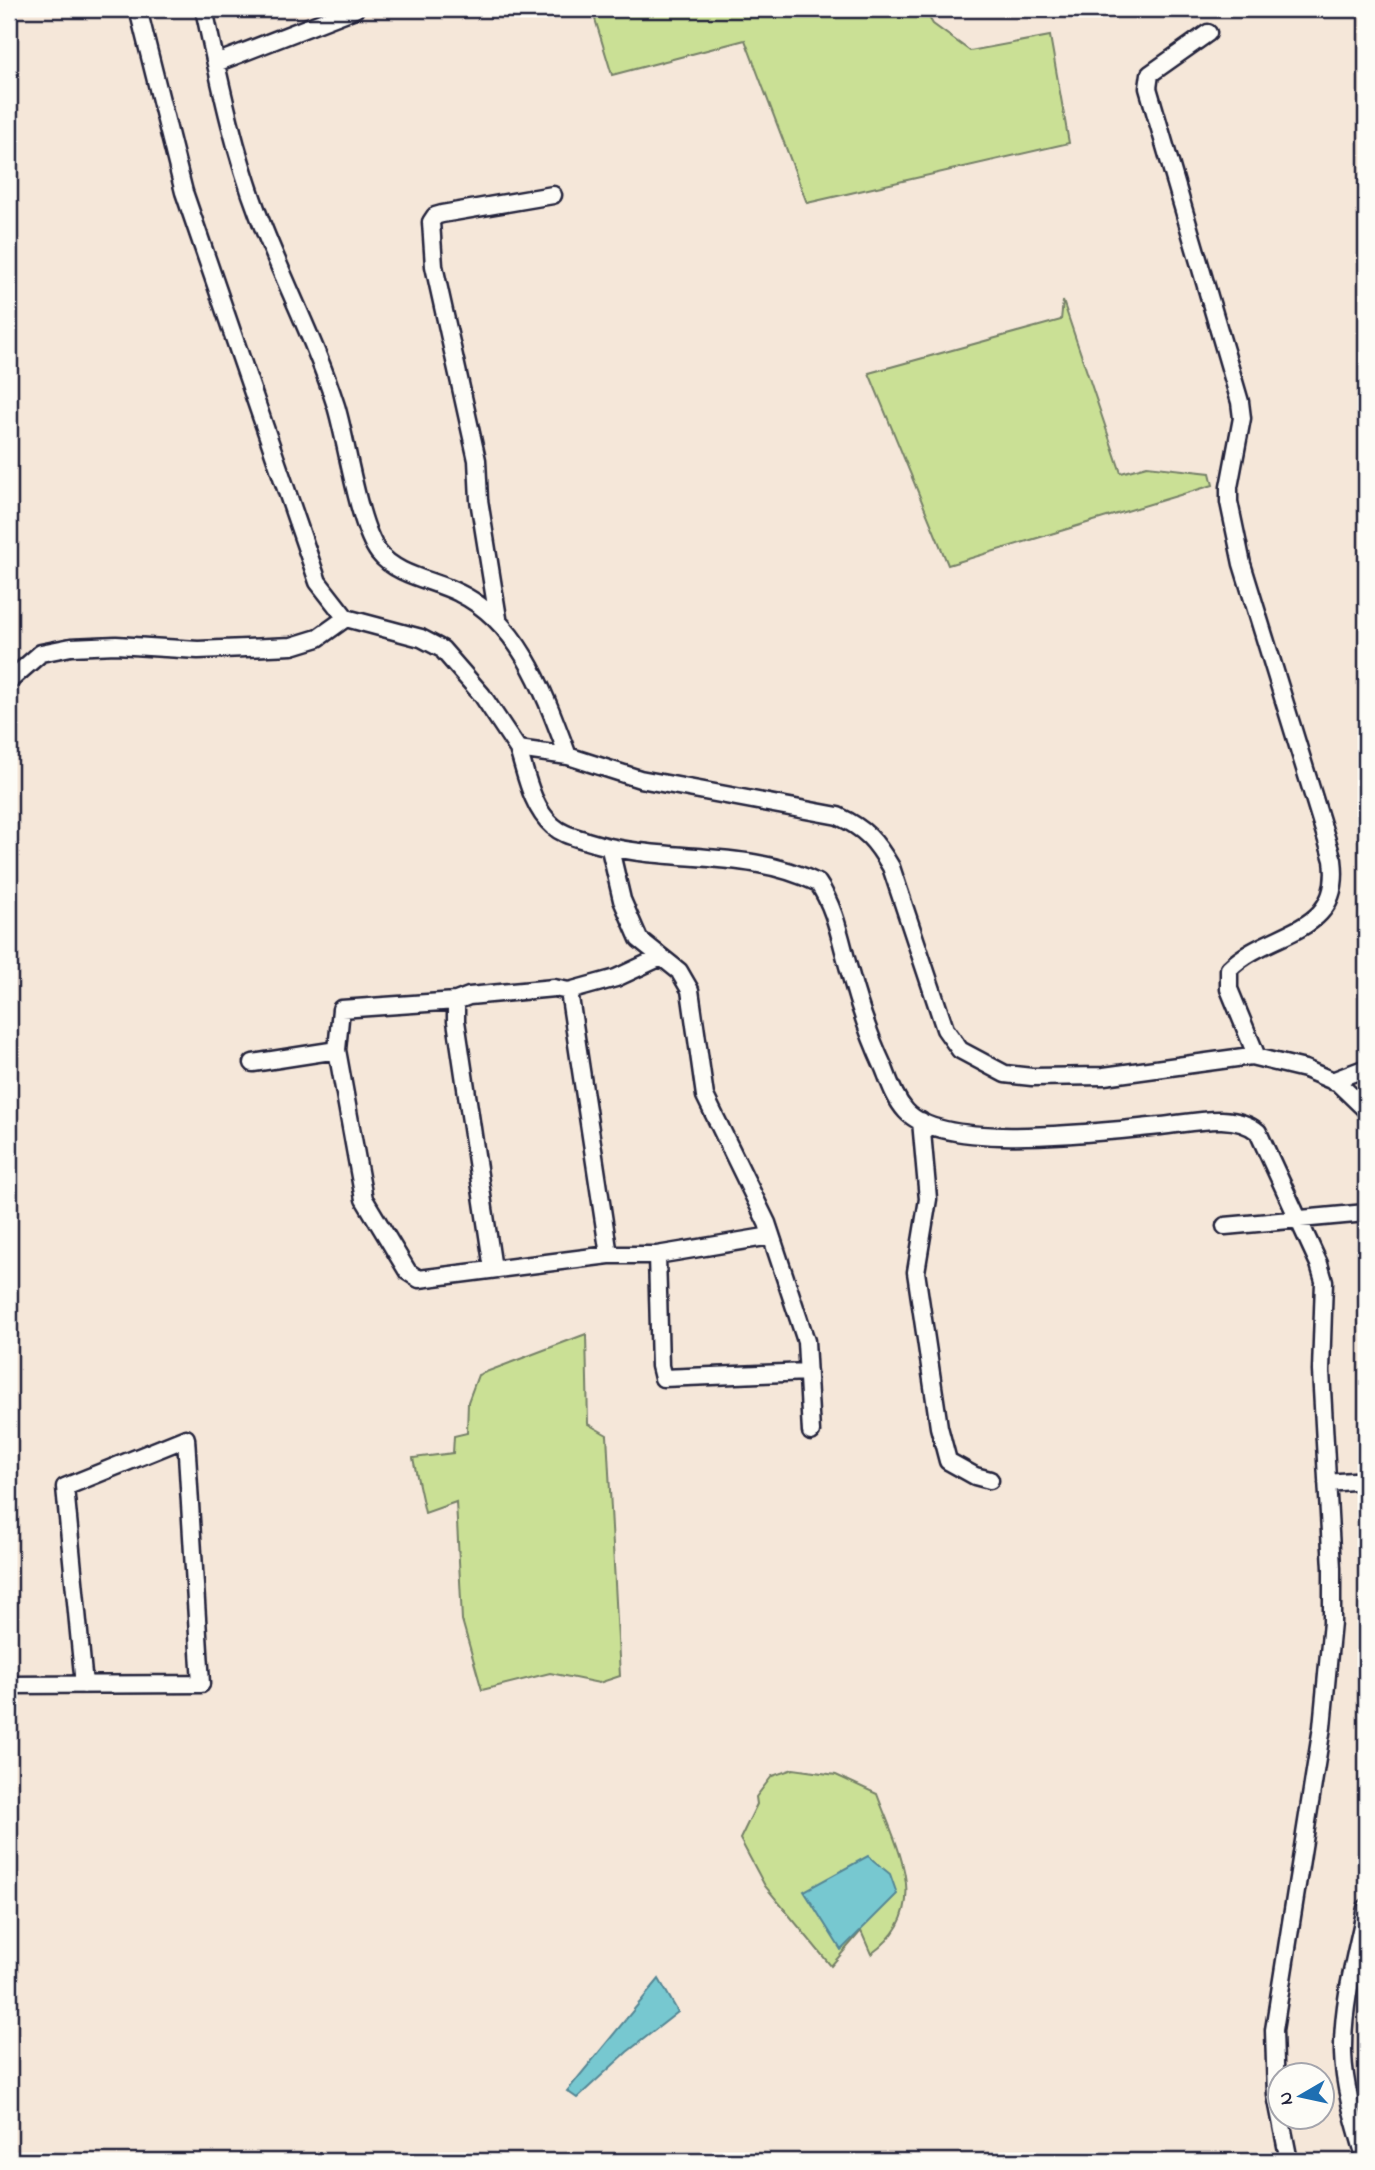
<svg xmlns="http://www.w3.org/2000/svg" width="1375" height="2170" font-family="'Indie Flower',sans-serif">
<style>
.green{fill:#cae095;stroke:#768168;stroke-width:2}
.water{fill:#77c8d0;stroke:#558694;stroke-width:2}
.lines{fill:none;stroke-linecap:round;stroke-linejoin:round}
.minor-casing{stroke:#22223b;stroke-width:21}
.minor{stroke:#fdfcf7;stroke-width:16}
</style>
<rect width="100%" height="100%" fill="#f5e7d9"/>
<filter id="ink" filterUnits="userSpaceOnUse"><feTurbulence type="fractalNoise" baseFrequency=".0143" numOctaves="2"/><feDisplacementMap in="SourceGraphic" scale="14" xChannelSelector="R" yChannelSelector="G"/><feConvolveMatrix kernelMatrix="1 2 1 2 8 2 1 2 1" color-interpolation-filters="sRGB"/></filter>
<g filter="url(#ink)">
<!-- green -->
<path class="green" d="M 592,9 L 924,9 L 933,24 L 970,51 L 1050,36 L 1069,143 L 807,203 L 745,40 L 612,75 Z
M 1063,301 L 1121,473 L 1147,466 L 1210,473 L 1213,485 L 948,565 L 869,373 L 1061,320 Z
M 586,1334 L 588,1424 L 607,1435 L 620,1676 L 599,1683 L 550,1673 L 482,1690 L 462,1620 L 456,1502 L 425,1513 L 413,1458 L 453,1453 L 454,1436 L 467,1433 L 468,1402 L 478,1375 Z
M 793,1769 L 836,1775 L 877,1794 C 898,1851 934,1910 871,1954 L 861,1931 L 831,1966 L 765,1886 L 740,1839 L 757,1804 L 756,1797 L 772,1776 Z"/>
<!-- water -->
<path class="water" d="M 868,1856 L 890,1874 L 897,1894 L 841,1950 L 804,1891 Z
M 659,1979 L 678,2012 L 627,2052 L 577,2098 L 567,2091 Z"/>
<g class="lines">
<defs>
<path id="minor" d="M 138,9 L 184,192 L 318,582 L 346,618 L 421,638 L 442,649 L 482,695 L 518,749 L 568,756 L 640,779 L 838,816 C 866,829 876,841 891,867 L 945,1029 L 960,1050 L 1005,1074 L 1032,1077 L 1104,1076 L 1251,1056 L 1305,1069 L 1338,1083 L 1366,1110
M 204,9 C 219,78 233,148 258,214 C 282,278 315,340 336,406 C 347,442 358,526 379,553 C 397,576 434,580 459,593 C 521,623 545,695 568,756
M 1208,33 L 1150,74 L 1148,88 L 1240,402 L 1242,418 L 1229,487 L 1229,502 L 1242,564 L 1333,860 C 1343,937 1270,928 1229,969 L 1229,989 L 1257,1057
M 216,63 L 355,9
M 498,618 L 479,500 L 477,460 L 434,266 L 431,222 L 435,216 L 442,214 L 553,195
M 9,681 L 41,653 L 71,647 L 116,645 L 198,650 L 292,646 L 318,638 L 346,618
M 518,749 C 526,774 532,808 553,826 C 563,835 575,837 587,841 C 662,865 747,847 818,883 C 836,909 841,943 850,973 C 859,1006 870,1038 884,1068 C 890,1083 895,1099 906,1111 C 944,1153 1106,1131 1161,1126 C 1191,1123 1234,1111 1258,1132 L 1319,1264 L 1324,1281 L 1321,1371 L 1332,1568 L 1332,1622 L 1322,1727 L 1274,2030 L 1276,2095 L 1289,2161
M 610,849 L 622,900 L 639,939 L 679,971 L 690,990 L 705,1096 L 767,1223 L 806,1341 L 811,1432
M 659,958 L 616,978 L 569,991 L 554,988 L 469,996 L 456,1001 L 341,1009 L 337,1050 L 364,1199 L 408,1272 L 419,1279 L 609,1255 L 657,1255 L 771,1236
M 569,991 L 609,1255
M 456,1001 L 456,1021 L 493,1269
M 253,1063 L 337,1050
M 1332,1081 L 1366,1068
M 921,1121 L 928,1199 L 916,1272 L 939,1427 L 948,1461 L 975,1476 L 990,1480
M 1225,1226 L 1366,1213
M 657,1255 L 660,1366 L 663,1378 L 808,1372
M 1327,1483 L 1366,1480
M 9,1685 L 201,1684 L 186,1438 L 65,1487 L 84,1685
M 1366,1908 C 1356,1955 1342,2004 1343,2053 C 1344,2089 1356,2126 1366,2160"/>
</defs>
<!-- minor casing -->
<use href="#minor" class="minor-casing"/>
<!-- minor -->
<use href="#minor" class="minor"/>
</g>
</g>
<!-- margin -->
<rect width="1375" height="2170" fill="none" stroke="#fdfcf7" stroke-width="35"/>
<rect x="18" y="18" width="1340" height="2135" fill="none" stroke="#22223b" stroke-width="2.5" filter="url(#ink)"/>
<!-- north arrow -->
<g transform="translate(1301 2096) rotate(261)"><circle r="33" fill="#fdfcf7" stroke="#a5a5ac" stroke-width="2"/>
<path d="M0-5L12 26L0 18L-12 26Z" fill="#1f6fb2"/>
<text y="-10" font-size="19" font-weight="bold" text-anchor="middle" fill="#22223b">N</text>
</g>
</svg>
